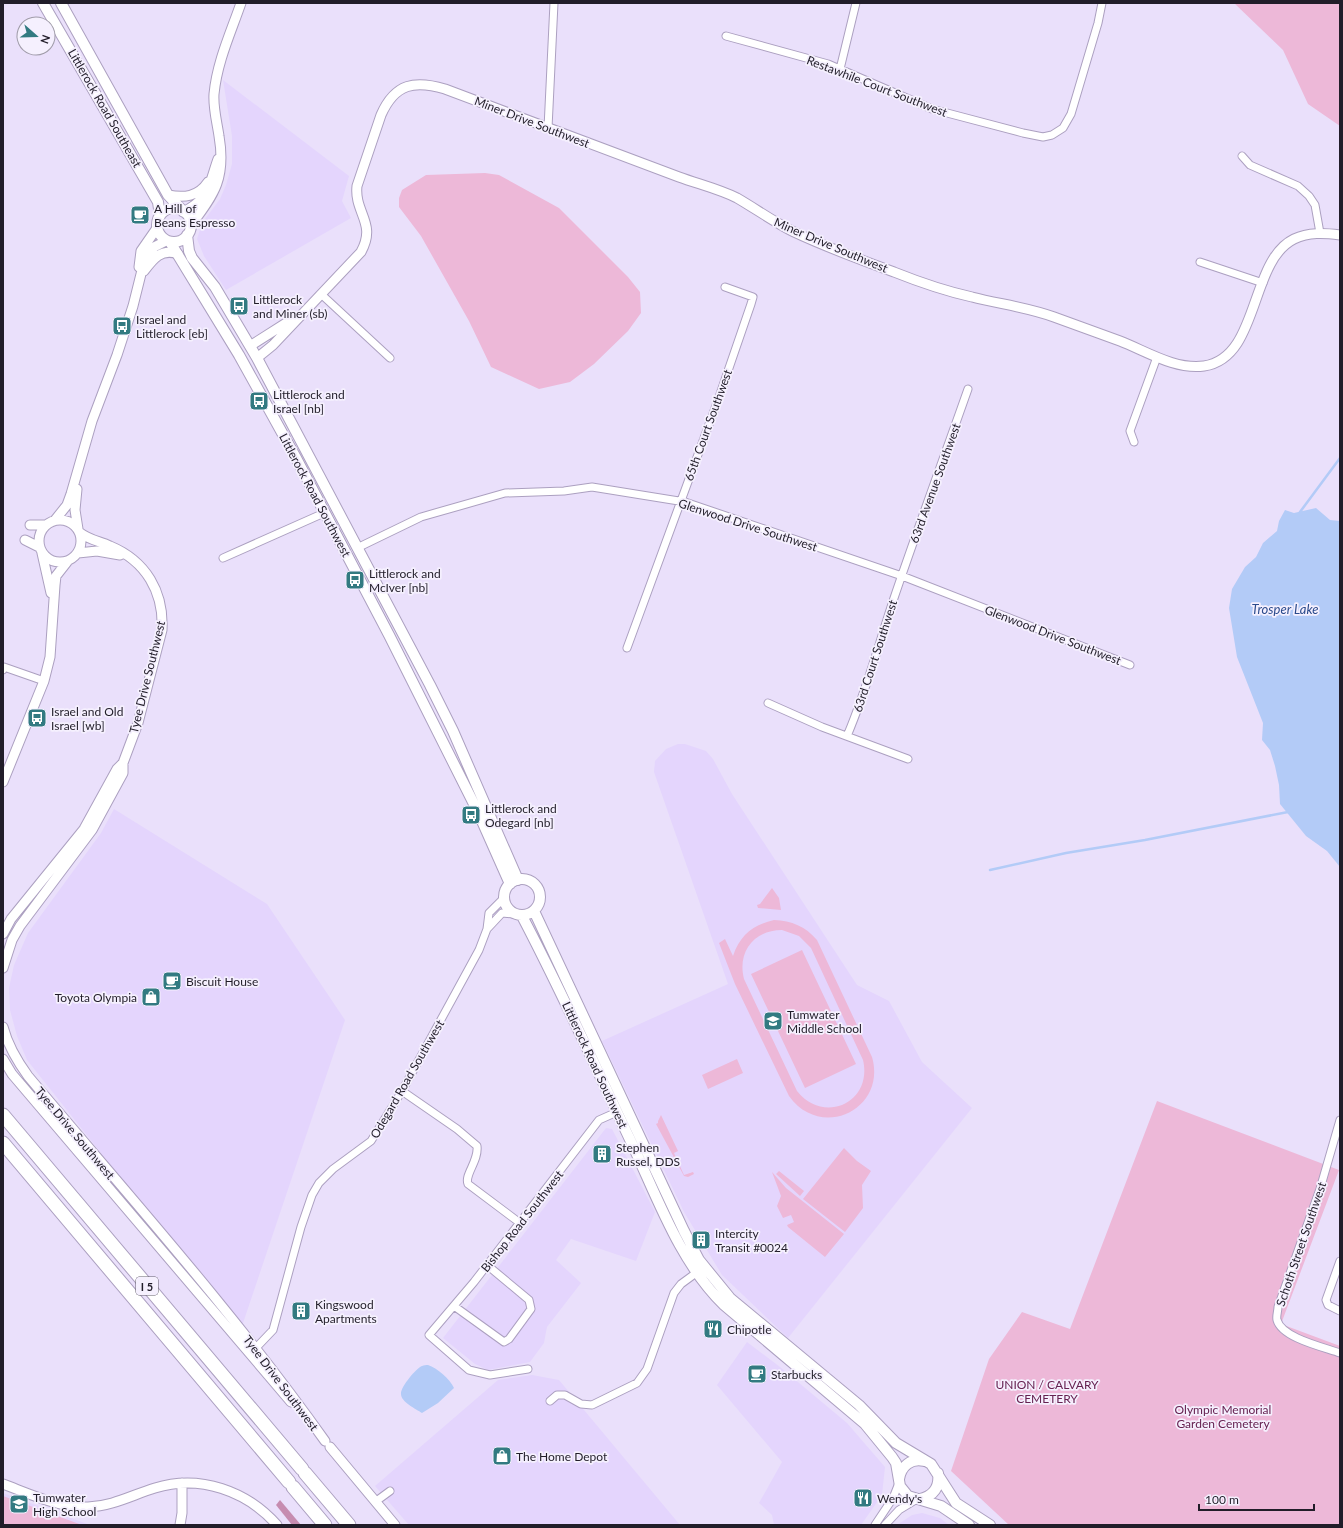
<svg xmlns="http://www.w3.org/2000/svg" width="1343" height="1528" font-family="Lato,sans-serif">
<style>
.built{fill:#e4d5fd}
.green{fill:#edb8d8;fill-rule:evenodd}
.forest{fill:#c68cb0}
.water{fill:#b3cbf7}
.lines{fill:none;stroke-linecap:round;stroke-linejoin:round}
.stream{stroke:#b3cbf7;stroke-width:2.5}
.minor-casing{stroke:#aca0c0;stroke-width:9}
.tertiary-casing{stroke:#aca0c0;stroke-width:11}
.secondary-casing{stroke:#aca0c0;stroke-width:12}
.motorway-casing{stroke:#aca0c0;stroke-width:15}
.minor{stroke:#fff;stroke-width:7}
.tertiary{stroke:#fff;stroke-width:9}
.secondary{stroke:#fff;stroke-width:10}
.motorway{stroke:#fff;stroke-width:13}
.labels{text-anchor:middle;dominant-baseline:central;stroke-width:3.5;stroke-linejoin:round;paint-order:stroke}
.shield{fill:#f5f0fe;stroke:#615c69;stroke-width:1}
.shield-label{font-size:11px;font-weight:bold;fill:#211d29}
.street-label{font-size:12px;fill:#211d29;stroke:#f5f0fe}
.poi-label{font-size:12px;fill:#211d29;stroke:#f5f0fe;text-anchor:start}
.park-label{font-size:12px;fill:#662151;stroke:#f5f0fe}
.water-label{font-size:13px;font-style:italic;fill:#2b4b8c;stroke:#f5f0fe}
</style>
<rect width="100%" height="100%" fill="#eae0fb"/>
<!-- built -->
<path class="built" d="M 223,80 L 349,176 L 342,201 L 351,218 L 226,290 L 204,256 L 197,239 L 202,223 L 220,199 L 226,185 L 232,164 L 232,136 Z
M 678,744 L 685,744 L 706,751 L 713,759 L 732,794 L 857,985 L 889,1001 L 922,1062 L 972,1108 L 788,1338 L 722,1275 L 684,1212 L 602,1041 L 728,984 L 654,772 L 655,761 L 666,749 Z
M 114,809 L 267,904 L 345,1020 L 241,1329 L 27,1060 L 17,1036 L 10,1010 L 9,988 L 14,965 L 28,933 L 101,833 Z
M 606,1128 L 612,1129 L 655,1212 L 636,1261 L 571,1239 L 556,1260 L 581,1283 L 547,1327 L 544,1343 L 530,1362 L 488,1370 L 475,1364 L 443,1338 Z
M 747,1342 L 780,1367 L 847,1423 L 885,1467 L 882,1495 L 861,1525 L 774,1525 L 772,1515 L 759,1503 L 782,1462 L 717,1385 Z
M 532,1375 L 559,1380 L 680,1525 L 409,1525 L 375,1486 L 498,1380 Z
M 3,1493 L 22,1500 L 90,1525 L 3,1525 Z
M 922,1513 L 940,1518 L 949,1525 L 897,1525 L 912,1515 Z"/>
<!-- green -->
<path class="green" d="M 1234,3 L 1340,3 L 1340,126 L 1308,104 L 1283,50 Z
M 485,173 L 499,175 L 559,208 L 628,277 L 640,292 L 641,313 L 628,331 L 594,364 L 570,382 L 539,389 L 491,367 L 469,321 L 421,236 L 399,207 L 399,198 L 402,190 L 426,175 Z
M 772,888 L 779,898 L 781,910 L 758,908 L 757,905 L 760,904 Z
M 774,920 C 792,921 805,926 817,940 L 872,1057 C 887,1109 821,1141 789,1096 L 735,984 L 719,943 L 725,939 L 733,956 C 740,935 753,925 774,920 ZM 782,930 L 799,936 L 811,948 L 863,1060 C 873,1102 824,1125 797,1091 L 744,979 C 737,952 754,930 782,930 Z
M 802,950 L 856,1064 L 805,1088 L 751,974 Z
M 737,1059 L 743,1073 L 708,1089 L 702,1075 Z
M 1157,1101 L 1339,1170 L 1281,1324 L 1340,1346 L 1340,1525 L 1009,1525 L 951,1471 L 989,1359 L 1022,1312 L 1070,1329 Z
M 661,1115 L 678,1151 L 674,1153 L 684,1175 L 693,1172 L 694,1174 L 688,1177 L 684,1176 L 656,1124 L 658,1123 L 658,1121 Z
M 844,1148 L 857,1161 L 871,1171 L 862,1185 L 863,1208 L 845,1232 L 803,1199 Z
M 779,1171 L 804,1191 L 800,1196 L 776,1174 Z
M 772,1172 L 786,1188 L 844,1234 L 825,1257 L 788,1227 L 787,1225 L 794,1222 L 791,1215 L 783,1218 L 777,1206 L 781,1196 Z
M 3,1496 L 82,1525 L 3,1525 Z"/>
<!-- forest -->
<path class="forest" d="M 280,1500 L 301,1525 L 292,1525 L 276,1505 Z"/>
<!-- water -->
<path class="water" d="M 1316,508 L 1330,520 L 1340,521 L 1340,867 L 1327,851 L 1306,836 L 1280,804 L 1279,785 L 1275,766 L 1270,750 L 1262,740 L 1263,723 L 1237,657 L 1229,608 L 1232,589 L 1245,567 L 1256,557 L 1263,543 L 1277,531 L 1279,521 L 1285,510 L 1294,513 Z
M 428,1365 C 437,1368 450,1379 454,1388 L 438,1403 L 422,1413 C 416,1409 401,1402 401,1394 C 400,1388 416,1368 422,1366 C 424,1365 426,1365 428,1365 Z"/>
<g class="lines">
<!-- stream -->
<path class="stream" d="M 1301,514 L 1300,512 L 1340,458
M 990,870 L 1066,853 L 1145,840 L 1288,812"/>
<defs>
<path id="minor" d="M 726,36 L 828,64 L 932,109 L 1023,133 L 1043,137 L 1052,135 L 1063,128 L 1071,114 L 1098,23 L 1102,3
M 840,69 L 856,3
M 548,128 L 554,3
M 1242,156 L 1250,165 L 1298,186 L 1309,196 L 1315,205 L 1320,233
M 1200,262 L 1263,283
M 321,294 L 390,358
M 1134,442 L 1130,431 L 1157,357
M 357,548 L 421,517 L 505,493 L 564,491 L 592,487 L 685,502 L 902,576 L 1130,665
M 223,558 L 324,513
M 627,648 L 718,400 L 751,304 L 753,297 L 725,287
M 3,670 L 4,667 L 44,681
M 768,703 L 822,727 L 908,759
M 847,736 C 866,692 878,646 893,601 C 917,530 943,460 968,389
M 488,928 L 502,913 L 514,914
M 402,1091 L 457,1129 L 477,1146 C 479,1161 464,1175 468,1184 L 520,1223
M 1340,1120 L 1320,1189 L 1278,1307 C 1278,1311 1276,1316 1277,1320 C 1282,1338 1323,1347 1340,1353
M 1340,1261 L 1326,1300 L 1328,1305 L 1340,1311
M 454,1306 L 504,1342 L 509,1339 L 531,1309 L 529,1300 L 487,1265
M 253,1351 L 273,1330 L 301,1227 L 312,1195 L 319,1183 L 333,1169 L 371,1141 L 402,1091 L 479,950 L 487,929 L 489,913 L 504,898
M 528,1369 L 490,1375 L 469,1370 L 429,1335 L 474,1282 L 599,1120 L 617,1112
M 550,1401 L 557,1395 L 565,1395 L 581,1404 L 592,1405 L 637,1383 L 647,1369 L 674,1293 L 681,1284 L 696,1273
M 375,1502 L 390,1491
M 875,1525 L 893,1498 L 899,1483
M 885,1525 L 899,1510 L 917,1499"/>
<path id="tertiary" d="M 168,195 C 184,198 198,197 208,182
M 183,212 C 210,199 209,184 218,159
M 191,225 C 215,194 226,177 219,136 C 217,122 213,108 214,94 C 217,62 231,32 241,3
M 139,267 L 141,251 L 157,228
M 144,271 C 153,259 161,248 178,254
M 250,346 L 294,318
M 257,358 L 273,345 L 361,252 C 377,223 354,213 357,186 L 381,115 C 395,83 415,80 445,89 L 679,177 C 698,184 719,189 737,198 C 756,209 774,222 794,232 C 826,247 861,260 894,272 C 919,282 945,291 972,297 C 999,304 1027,307 1054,317 C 1076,325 1098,333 1120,341 C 1146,351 1175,370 1204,366 C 1260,358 1249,261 1294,239 C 1309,232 1324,233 1340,235
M 77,489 L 75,510 L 78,529
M39 541a21 21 0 1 1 42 0a21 21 0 1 1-42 0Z
M 55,520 L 67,505 L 71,494 L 92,421 L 117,355 L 133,306 L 144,262 L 154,247 L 166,241
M 30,525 L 46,525
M 25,540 L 39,547
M 42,553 L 51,593
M 78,553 L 97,551 L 120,555
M 3,782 L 44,681 L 50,657 L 55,585 L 56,576 L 67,562
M 3,934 L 11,919 L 84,829 L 117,769 L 123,763
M 3,968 L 12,940 L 20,926 L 92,830 L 123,773 L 123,763 L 138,723 L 162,630 C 164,592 146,561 110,546 C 99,541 89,540 79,532
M 3,1027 C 8,1046 17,1061 28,1076 C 129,1196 234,1313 325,1441
M 3,1059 L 12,1074 L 291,1402
M 330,1447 L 395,1525
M 3,1484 C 30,1494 59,1508 88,1507 C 113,1506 132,1495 155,1488 C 200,1474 247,1491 277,1525
M 180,1525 L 182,1513 L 182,1483"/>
<path id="secondary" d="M 43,3 L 158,202 L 160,216
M 61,3 L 168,195 L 182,210
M157 225a17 17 0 1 1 34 0a17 17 0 1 1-34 0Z
M 187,235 L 189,251 L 192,258 L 215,287 L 257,358 L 430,685 L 453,731 L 518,880
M 170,242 L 239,355 L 296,458 L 389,635 L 478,812 L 510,884
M504 897a18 18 0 1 1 36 0a18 18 0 1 1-36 0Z
M 534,911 L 684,1231 L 699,1260 L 730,1298 L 859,1405 L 896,1443 L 931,1464 L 956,1503 L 990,1525
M 522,916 C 562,992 597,1070 634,1148 C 659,1202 681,1263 724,1305 L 865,1424 L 892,1457 L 896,1463 L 900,1486 L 908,1496 L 941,1506 L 969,1525
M 899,1479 C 901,1466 911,1458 924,1461
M 920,1499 C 934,1496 940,1487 938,1473"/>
<path id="motorway" d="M 3,1115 L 302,1469
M 3,1143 L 289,1482
M 305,1473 L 349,1525
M 293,1487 L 325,1525"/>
</defs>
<!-- minor casing -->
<use href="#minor" class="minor-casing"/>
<!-- tertiary casing -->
<use href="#tertiary" class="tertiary-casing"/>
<!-- secondary casing -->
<use href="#secondary" class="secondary-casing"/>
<!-- motorway casing -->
<use href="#motorway" class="motorway-casing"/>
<!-- minor -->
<use href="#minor" class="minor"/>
<!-- tertiary -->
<use href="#tertiary" class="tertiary"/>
<!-- secondary -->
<use href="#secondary" class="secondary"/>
<!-- motorway -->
<use href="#motorway" class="motorway"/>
</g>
<!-- icons -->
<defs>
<symbol id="cafe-square" viewBox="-11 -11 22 22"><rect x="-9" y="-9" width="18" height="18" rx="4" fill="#327a81" stroke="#f5f0fe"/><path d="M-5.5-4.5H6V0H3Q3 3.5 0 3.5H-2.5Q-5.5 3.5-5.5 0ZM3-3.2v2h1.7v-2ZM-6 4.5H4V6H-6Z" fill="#fff"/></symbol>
<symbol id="bus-square" viewBox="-11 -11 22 22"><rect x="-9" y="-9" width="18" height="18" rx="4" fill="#327a81" stroke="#f5f0fe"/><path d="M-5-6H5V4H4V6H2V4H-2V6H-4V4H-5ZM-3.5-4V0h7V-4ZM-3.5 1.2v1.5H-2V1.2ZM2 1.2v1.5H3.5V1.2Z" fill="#fff"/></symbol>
<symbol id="shop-square" viewBox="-11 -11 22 22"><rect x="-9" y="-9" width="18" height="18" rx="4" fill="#327a81" stroke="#f5f0fe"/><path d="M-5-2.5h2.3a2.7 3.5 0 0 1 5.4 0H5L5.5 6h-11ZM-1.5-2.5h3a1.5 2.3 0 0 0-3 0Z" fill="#fff"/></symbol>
<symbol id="school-square" viewBox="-11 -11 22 22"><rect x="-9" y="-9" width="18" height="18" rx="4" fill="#327a81" stroke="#f5f0fe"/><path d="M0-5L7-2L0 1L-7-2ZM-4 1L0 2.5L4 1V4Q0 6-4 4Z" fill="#fff"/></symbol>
<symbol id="building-square" viewBox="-11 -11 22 22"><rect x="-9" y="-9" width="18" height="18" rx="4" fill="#327a81" stroke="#f5f0fe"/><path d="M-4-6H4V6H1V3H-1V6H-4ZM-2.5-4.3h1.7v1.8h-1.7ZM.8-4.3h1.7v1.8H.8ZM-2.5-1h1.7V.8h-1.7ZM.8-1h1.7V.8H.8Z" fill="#fff"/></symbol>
<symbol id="restaurant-square" viewBox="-11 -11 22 22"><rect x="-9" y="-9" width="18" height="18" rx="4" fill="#327a81" stroke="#f5f0fe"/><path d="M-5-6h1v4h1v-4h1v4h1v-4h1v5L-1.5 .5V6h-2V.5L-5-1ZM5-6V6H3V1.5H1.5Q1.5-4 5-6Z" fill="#fff"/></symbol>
</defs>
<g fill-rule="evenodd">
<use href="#cafe-square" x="129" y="204" width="22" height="22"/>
<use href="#bus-square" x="228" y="295" width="22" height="22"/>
<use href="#bus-square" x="111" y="315" width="22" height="22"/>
<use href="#bus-square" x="248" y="390" width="22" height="22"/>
<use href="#bus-square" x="344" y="569" width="22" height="22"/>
<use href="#bus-square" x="26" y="707" width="22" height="22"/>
<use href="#bus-square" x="460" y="804" width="22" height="22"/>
<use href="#cafe-square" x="161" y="970" width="22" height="22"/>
<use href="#shop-square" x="140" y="986" width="22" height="22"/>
<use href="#school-square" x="762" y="1010" width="22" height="22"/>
<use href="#building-square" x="591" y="1143" width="22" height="22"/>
<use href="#building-square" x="690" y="1229" width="22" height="22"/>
<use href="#building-square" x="290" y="1300" width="22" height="22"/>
<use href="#restaurant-square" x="702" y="1318" width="22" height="22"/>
<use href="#cafe-square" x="746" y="1363" width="22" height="22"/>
<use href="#shop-square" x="491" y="1445" width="22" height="22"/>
<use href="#restaurant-square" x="852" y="1487" width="22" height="22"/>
<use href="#school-square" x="8" y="1493" width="22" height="22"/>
</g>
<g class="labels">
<!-- shield labels -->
<rect class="shield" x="136" y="1277" width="22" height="18" rx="3"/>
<g class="shield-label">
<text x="147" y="1286">I 5</text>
</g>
<!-- street labels -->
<g class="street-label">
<text transform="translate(877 86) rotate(21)">Restawhile Court Southwest</text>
<text transform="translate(105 108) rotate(60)">Littlerock Road Southeast</text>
<text transform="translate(532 122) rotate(21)">Miner Drive Southwest</text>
<text transform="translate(831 245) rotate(23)">Miner Drive Southwest</text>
<text transform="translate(708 425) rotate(-70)">65th Court Southwest</text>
<text transform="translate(935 483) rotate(-70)">63rd Avenue Southwest</text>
<text transform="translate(315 495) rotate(62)">Littlerock Road Southwest</text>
<text transform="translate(748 525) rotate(18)">Glenwood Drive Southwest</text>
<text transform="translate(1053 635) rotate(21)">Glenwood Drive Southwest</text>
<text transform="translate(875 656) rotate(-72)">63rd Court Southwest</text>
<text transform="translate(147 677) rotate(-76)">Tyee Drive Southwest</text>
<text transform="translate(595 1065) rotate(65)">Littlerock Road Southwest</text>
<text transform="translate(407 1079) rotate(-60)">Odegard Road Southwest</text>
<text transform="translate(75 1133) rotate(50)">Tyee Drive Southwest</text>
<text transform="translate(522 1221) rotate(-52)">Bishop Road Southwest</text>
<text transform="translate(1301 1244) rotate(-71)">Schoth Street Southwest</text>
<text transform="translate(281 1383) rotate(53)">Tyee Drive Southwest</text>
</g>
<!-- poi labels -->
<g class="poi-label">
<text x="154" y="208">A Hill of<tspan x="154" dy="14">Beans Espresso</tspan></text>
<text x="253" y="299">Littlerock<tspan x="253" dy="14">and Miner (sb)</tspan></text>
<text x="136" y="319">Israel and<tspan x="136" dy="14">Littlerock [eb]</tspan></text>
<text x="273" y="394">Littlerock and<tspan x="273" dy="14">Israel [nb]</tspan></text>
<text x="369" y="573">Littlerock and<tspan x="369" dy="14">McIver [nb]</tspan></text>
<text x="51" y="711">Israel and Old<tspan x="51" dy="14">Israel [wb]</tspan></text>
<text x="485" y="808">Littlerock and<tspan x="485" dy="14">Odegard [nb]</tspan></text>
<text x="186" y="981">Biscuit House</text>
<text x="137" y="997" text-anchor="end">Toyota Olympia</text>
<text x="787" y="1014">Tumwater<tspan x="787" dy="14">Middle School</tspan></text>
<text x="616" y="1147">Stephen<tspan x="616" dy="14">Russel, DDS</tspan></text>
<text x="715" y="1233">Intercity<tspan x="715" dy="14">Transit #0024</tspan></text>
<text x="315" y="1304">Kingswood<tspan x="315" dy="14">Apartments</tspan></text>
<text x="727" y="1329">Chipotle</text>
<text x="771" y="1374">Starbucks</text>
<text x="516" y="1456">The Home Depot</text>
<text x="33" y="1497">Tumwater<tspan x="33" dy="14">High School</tspan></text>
<text x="877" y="1498">Wendy's</text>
</g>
<!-- park labels -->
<g class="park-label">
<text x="1047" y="1384">UNION / CALVARY<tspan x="1047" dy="14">CEMETERY</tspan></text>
<text x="1223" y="1409">Olympic Memorial<tspan x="1223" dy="14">Garden Cemetery</tspan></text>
</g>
<!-- water labels -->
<g class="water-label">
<text x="1285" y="609">Trosper Lake</text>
</g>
</g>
<!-- border -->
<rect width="1343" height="1528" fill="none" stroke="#211d29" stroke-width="8"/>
<!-- north arrow -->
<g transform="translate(36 36) rotate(110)"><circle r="19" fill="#f5f0fe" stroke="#a09ca9"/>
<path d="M0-3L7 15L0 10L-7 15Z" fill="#327a81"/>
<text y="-6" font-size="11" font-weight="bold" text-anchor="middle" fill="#211d29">N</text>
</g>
<!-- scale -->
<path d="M1199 1504v6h115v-6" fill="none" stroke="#211d29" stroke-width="2"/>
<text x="1205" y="1504" font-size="12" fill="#211d29" stroke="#f5f0fe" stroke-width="3" paint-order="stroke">100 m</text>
</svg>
